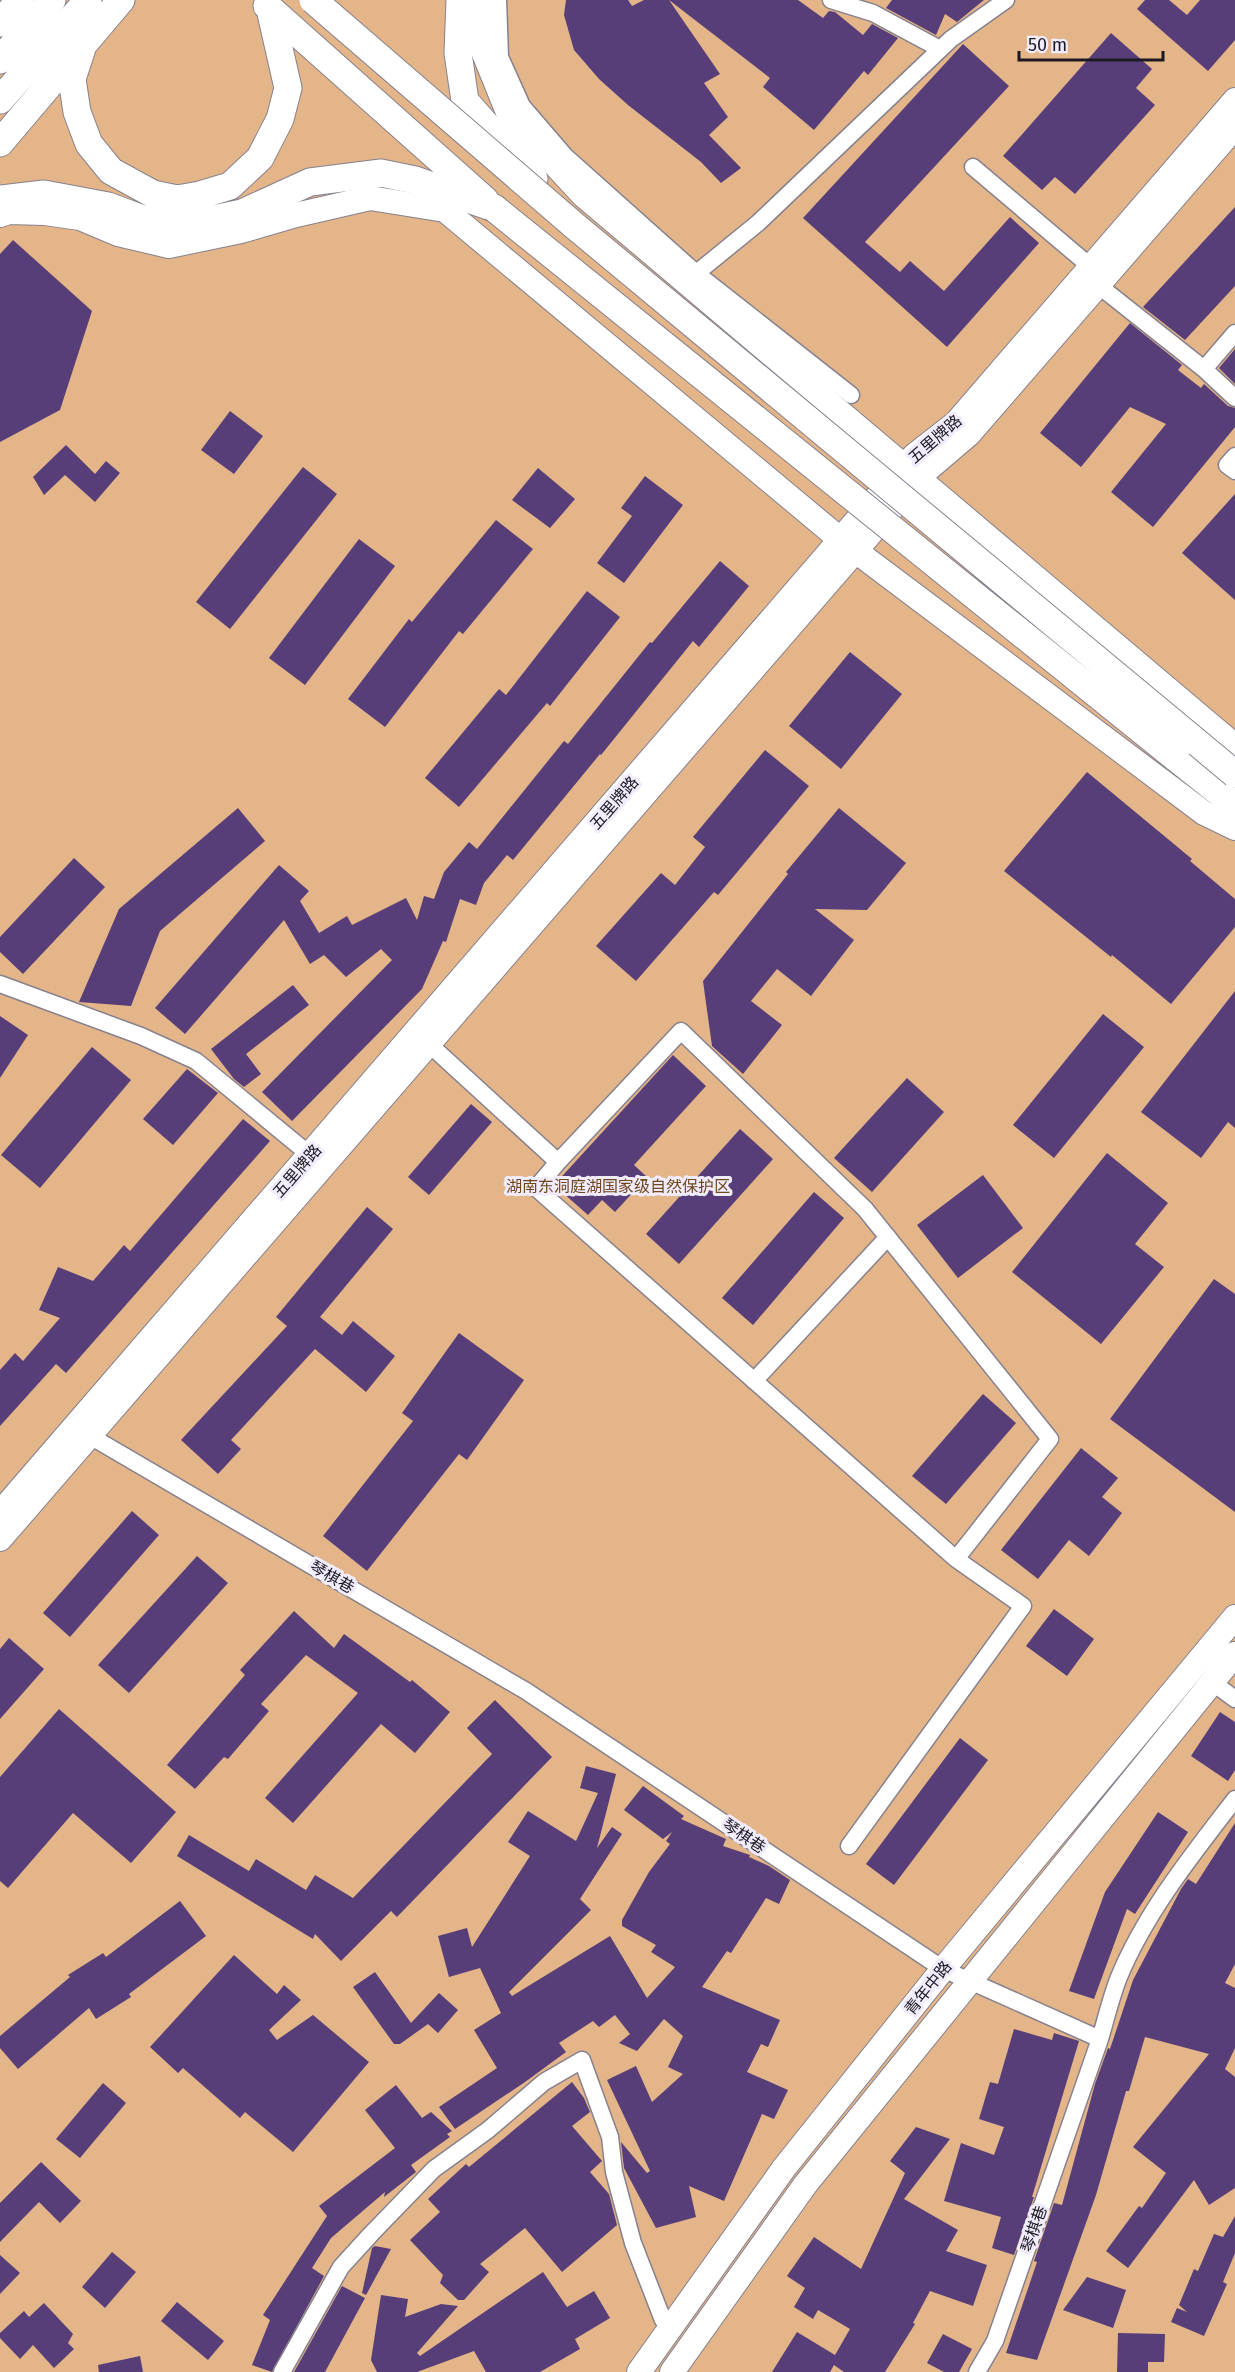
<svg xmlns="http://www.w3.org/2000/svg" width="1235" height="2372" font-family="'Fira Sans','Noto Sans SC',sans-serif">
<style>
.green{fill:#e3b589}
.building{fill:#573e78}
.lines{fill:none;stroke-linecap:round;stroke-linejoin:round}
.street-casing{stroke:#86818e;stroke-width:19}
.secondary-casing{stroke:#86818e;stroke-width:26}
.primary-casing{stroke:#86818e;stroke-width:29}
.street{stroke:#fff;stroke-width:16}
.secondary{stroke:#fff;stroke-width:24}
.primary{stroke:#fff;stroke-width:27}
.primary-bridge-casing{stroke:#86818e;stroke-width:29;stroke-linecap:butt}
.primary-bridge{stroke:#fff;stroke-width:27}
.labels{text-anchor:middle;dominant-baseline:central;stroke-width:6;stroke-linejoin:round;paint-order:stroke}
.street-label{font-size:16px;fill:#1c1a20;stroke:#f1ecfb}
.park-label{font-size:16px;fill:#6f481f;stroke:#f1ecfb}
</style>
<rect width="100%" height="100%" fill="#f1ecfb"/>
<!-- green -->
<path class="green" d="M 0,0 L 1235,0 L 1235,2372 L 0,2372 Z"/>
<!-- building -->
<path class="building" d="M 566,0 L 628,0 L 632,6 L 644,0 L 669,0 L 720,74 L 704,83 L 728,117 L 709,135 L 741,168 L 721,183 L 701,162 L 628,105 L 599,79 L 574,50 L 564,15 Z
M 669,0 L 798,0 L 823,18 L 829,11 L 835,12 L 863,35 L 872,24 L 898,38 L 868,75 L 864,71 L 814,130 L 763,87 L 770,78 Z
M 892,0 L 984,0 L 957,22 L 945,14 L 936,35 L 886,8 Z
M 1145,0 L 1169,0 L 1187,15 L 1200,0 L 1235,0 L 1235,40 L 1208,71 L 1137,9 Z
M 1111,33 L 1152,69 L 1136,88 L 1155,105 L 1075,194 L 1055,177 L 1042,190 L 1003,156 Z
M 963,44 L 1009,86 L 865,242 L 900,272 L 910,261 L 944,291 L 1010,217 L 1039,243 L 947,347 L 803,218 Z
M 1235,207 L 1235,286 L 1185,340 L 1143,307 Z
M 13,240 L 92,311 L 60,410 L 0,442 L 0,254 Z
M 1130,323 L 1182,365 L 1178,370 L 1201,388 L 1204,384 L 1228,406 L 1235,408 L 1235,427 L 1153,527 L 1111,492 L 1166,424 L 1130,407 L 1081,467 L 1040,433 Z
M 1235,349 L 1235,384 L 1219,368 Z
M 230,411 L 263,436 L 234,474 L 201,450 Z
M 66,445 L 95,474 L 106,461 L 120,473 L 95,502 L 65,475 L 44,495 L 33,477 Z
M 303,467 L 337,494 L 230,629 L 196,602 Z
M 538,468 L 575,499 L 550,528 L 512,500 Z
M 645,476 L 683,505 L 624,583 L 597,563 L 632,516 L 621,508 Z
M 1235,494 L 1235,600 L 1182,553 Z
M 496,520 L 533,549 L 463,634 L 459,631 L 385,727 L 348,699 L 409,619 L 412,622 Z
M 359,539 L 395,566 L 305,685 L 269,658 Z
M 720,561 L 749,586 L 699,647 L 693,641 L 601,755 L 600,754 L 513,860 L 507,855 L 484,883 L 476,905 L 460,899 L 446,942 L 443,941 L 422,989 L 292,1121 L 262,1092 L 392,960 L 381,949 L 346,977 L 324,955 L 310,964 L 284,920 L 185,1034 L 155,1008 L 279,865 L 309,891 L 300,901 L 319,933 L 347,916 L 352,925 L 406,898 L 417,920 L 424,896 L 434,899 L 444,872 L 469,842 L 477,849 L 564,741 L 568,744 L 650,642 L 652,643 Z
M 587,591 L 620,617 L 550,706 L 547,703 L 459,807 L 425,778 L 499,689 L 506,695 Z
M 850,652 L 902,694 L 841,769 L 789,726 Z
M 765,750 L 809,786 L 718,895 L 714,892 L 636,981 L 596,946 L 661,873 L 675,885 L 705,847 L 693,837 Z
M 1087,772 L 1192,859 L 1190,861 L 1235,899 L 1235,927 L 1171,1004 L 1112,955 L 1111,957 L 1004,871 Z
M 238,808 L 265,841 L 160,931 L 131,1006 L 79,1002 L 119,909 Z
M 839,808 L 906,863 L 867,910 L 815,909 L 854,940 L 811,996 L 777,969 L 751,1001 L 782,1025 L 743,1074 L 712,1046 L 703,981 L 788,874 L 786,872 Z
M 74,858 L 105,887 L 23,974 L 0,952 L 0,937 Z
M 293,985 L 309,1005 L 246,1054 L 261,1074 L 244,1087 L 234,1079 L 211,1049 Z
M 1235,991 L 1235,1128 L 1228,1122 L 1201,1158 L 1141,1112 Z
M 1103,1014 L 1144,1047 L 1054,1158 L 1013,1125 Z
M 0,1016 L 28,1035 L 0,1078 Z
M 92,1047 L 131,1080 L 40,1188 L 1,1155 Z
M 673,1055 L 706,1086 L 634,1165 L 647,1177 L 615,1212 L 602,1200 L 588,1215 L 554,1185 Z
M 187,1069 L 218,1093 L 173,1145 L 143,1119 Z
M 907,1078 L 944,1112 L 872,1192 L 834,1158 Z
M 471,1104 L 492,1122 L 429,1195 L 408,1177 Z
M 243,1119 L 270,1141 L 66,1373 L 56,1364 L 0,1426 L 0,1370 L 15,1353 L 23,1361 L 60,1318 L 39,1310 L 58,1267 L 93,1281 L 124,1245 L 130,1251 Z
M 740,1129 L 773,1159 L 679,1264 L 646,1234 Z
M 1107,1153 L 1168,1203 L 1135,1244 L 1164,1267 L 1101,1344 L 1012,1272 Z
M 983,1175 L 1023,1228 L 958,1278 L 917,1225 Z
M 814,1192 L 844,1218 L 753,1325 L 722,1298 Z
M 367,1207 L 393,1229 L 320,1317 L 342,1335 L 353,1321 L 395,1356 L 366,1392 L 315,1349 L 231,1440 L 241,1449 L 218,1474 L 181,1440 L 287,1326 L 276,1317 Z
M 1214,1279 L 1235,1294 L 1235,1512 L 1110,1419 Z
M 459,1333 L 524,1380 L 467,1460 L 459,1454 L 367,1571 L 323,1536 L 413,1421 L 402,1413 Z
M 983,1394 L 1016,1423 L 946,1504 L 912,1476 Z
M 1081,1448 L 1118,1478 L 1102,1497 L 1122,1513 L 1089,1556 L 1069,1540 L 1038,1579 L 1001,1550 Z
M 132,1511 L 159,1535 L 70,1637 L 43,1613 Z
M 197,1556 L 228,1583 L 129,1693 L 98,1665 Z
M 1054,1609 L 1094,1639 L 1067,1676 L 1026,1646 Z
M 294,1611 L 334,1648 L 344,1634 L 410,1682 L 412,1680 L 450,1712 L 415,1753 L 381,1724 L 293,1823 L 265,1798 L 358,1693 L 306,1655 L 261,1704 L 269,1711 L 228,1759 L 224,1757 L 195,1789 L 167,1765 L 245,1675 L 240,1670 Z
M 9,1638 L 44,1669 L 0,1719 L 0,1649 Z
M 495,1700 L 552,1757 L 397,1917 L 391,1911 L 341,1961 L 315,1934 L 313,1939 L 177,1856 L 189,1835 L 249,1871 L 256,1859 L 306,1890 L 315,1875 L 353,1898 L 492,1754 L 467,1728 Z
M 59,1709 L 176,1812 L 131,1863 L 73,1813 L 8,1888 L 0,1881 L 0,1777 Z
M 1220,1712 L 1235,1722 L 1235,1770 L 1228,1781 L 1191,1756 Z
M 960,1738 L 988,1760 L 894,1885 L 866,1864 Z
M 586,1766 L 616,1774 L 597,1848 L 612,1827 L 622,1834 L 580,1899 L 591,1910 L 509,1992 L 512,1996 L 610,1936 L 647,1998 L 675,1967 L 651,1952 L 656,1945 L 622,1926 L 622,1920 L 649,1872 L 670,1844 L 666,1841 L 672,1832 L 663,1839 L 624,1810 L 643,1786 L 684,1816 L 681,1819 L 726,1839 L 723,1846 L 750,1855 L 749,1857 L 769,1866 L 790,1880 L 779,1904 L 766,1898 L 731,1953 L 727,1951 L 702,1987 L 780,2020 L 768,2047 L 761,2044 L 747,2072 L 788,2090 L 774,2119 L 762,2114 L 724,2201 L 689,2186 L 696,2217 L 656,2228 L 624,2168 L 621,2142 L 647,2173 L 650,2171 L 607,2080 L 636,2066 L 652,2102 L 683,2074 L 668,2067 L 683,2036 L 664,2019 L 637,2051 L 619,2043 L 630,2034 L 615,2015 L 599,2027 L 593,2021 L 559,2043 L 566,2052 L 525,2082 L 455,2129 L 439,2107 L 497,2068 L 474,2030 L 501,2013 L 480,1968 L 449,1977 L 438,1936 L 467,1928 L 472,1947 L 530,1856 L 508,1842 L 528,1811 L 576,1841 L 598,1793 L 580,1788 Z
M 1158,1812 L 1188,1832 L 1135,1914 L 1127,1909 L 1094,1999 L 1069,1991 L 1105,1892 Z
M 1235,1823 L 1235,1964 L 1225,1983 L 1235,1988 L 1235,2048 L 1225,2069 L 1235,2077 L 1235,2188 L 1209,2205 L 1194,2180 L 1128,2268 L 1106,2251 L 1139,2206 L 1142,2208 L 1166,2173 L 1133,2147 L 1209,2054 L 1145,2037 L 1129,2091 L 1126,2091 L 1096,2195 L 1037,2360 L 1006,2353 L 1037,2262 L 1034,2261 L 1054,2203 L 1062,2205 L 1095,2084 L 1108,2048 L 1110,2049 L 1133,1980 L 1181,1889 L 1188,1879 L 1196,1884 Z
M 180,1901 L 206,1936 L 129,1994 L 131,1997 L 96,2019 L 89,2008 L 18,2069 L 0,2048 L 0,2036 L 70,1977 L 68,1975 L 103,1953 L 106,1957 Z
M 234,1955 L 277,1994 L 284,1985 L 301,2000 L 269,2030 L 277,2040 L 313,2015 L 369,2062 L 293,2152 L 245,2112 L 240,2118 L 183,2068 L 178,2073 L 150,2047 Z
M 375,1972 L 411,2023 L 439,1993 L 458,2010 L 438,2033 L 428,2024 L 400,2044 L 394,2044 L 353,1987 Z
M 1014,2029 L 1052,2040 L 1054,2033 L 1079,2041 L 1032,2197 L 1034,2197 L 1014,2255 L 992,2248 L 1001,2217 L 944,2201 L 961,2143 L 994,2155 L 1004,2127 L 979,2119 L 990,2082 L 998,2084 Z
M 572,2082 L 584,2098 L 590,2112 L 572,2126 L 602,2161 L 590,2172 L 609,2194 L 617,2225 L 562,2272 L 525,2228 L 480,2264 L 489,2272 L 464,2300 L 458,2300 L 440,2283 L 443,2275 L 410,2240 L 440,2212 L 428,2199 L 466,2164 L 469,2167 Z
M 103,2083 L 126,2103 L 80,2158 L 56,2139 Z
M 396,2085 L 422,2118 L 431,2112 L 452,2131 L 447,2134 L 450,2137 L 411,2165 L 416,2172 L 384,2197 L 385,2192 L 331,2238 L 312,2268 L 324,2276 L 272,2372 L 252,2365 L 270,2320 L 263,2315 L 327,2216 L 319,2206 L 395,2148 L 365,2110 Z
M 916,2127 L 950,2139 L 904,2199 L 958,2230 L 946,2251 L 987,2265 L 973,2306 L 930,2291 L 913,2323 L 915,2324 L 885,2372 L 844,2372 L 834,2365 L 830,2372 L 772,2372 L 797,2332 L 835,2355 L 850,2329 L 818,2310 L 813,2319 L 794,2307 L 805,2288 L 787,2276 L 814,2237 L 861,2269 L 905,2173 L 890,2161 Z
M 41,2162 L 81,2201 L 60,2223 L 39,2202 L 0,2242 L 0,2203 Z
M 1235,2216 L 1235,2253 L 1223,2282 L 1227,2284 L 1204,2336 L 1171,2322 L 1177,2308 L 1187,2312 L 1179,2305 L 1194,2269 L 1198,2271 L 1214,2234 L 1223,2237 Z
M 375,2246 L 391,2249 L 366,2295 L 362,2293 L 372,2248 Z
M 112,2252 L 136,2272 L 105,2308 L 82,2287 Z
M 0,2255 L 20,2273 L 0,2294 Z
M 543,2272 L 567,2307 L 594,2291 L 610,2318 L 575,2339 L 580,2349 L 540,2372 L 486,2372 L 474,2351 L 417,2372 L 377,2372 L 371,2360 L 381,2295 L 408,2299 L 405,2317 L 441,2304 L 458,2306 L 417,2353 L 420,2356 Z
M 1087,2277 L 1126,2290 L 1113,2328 L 1063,2310 Z
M 342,2286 L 365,2298 L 325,2372 L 294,2372 Z
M 177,2302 L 224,2341 L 208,2360 L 161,2321 Z
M 44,2303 L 73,2334 L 68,2343 L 74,2349 L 54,2368 L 33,2345 L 20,2359 L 0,2338 L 0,2333 L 24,2311 L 29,2317 Z
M 1118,2333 L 1165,2334 L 1164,2362 L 1148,2362 L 1148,2372 L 1117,2372 Z
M 943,2334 L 972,2349 L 959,2372 L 944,2372 L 927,2363 Z
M 140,2356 L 143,2372 L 99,2372 L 98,2365 Z"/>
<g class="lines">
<defs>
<path id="street" d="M 498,0 L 500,57 L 522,106 L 565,156 L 696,273 L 851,395
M 831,0 L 873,13 L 940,49
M 973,167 L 1091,267
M 688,280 L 758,223 L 951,39 L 1006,0
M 1098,285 L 1204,369 L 1235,333
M 1204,369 L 1235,398
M 1235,456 L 1227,465 L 1235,471
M 0,984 L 141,1036 L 196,1061 L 310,1155
M 429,1044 L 558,1162 L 681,1031 L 865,1209 L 1050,1439 L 956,1559 L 1023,1606 L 849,1846
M 558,1162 L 536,1188 L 956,1559
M 754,1381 L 888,1237
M 90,1436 L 526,1691 L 943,1969 L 1100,2039 L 995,2341 L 977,2372
M 1212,1682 L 1235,1699
M 1100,2039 C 1106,2019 1111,1997 1119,1977 C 1146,1912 1192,1855 1235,1799
M 282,2372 L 341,2267 L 372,2233 L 434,2169 L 488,2130 L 544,2082 L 582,2060 L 610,2137 L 614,2172 L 633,2243 L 663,2320"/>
<path id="secondary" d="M 484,0 L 481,46 L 509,115 L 583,195 L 1235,746
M 0,215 L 9,212 L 45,213 L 80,218 L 118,234 L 169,246 L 241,231 L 296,215 L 370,198 L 445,210 L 841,540 L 1204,813 L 1235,828
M 0,1513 L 903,467 L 915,455 L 956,423 L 1235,100
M 0,1539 L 921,475 L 969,434 L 1235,127
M 639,2372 L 784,2168 L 943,1969 L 1235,1617
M 672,2372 L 805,2185 L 1235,1654"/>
<path id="primary" d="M 460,0 L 458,53 L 465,101 L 534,179
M 267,6 L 485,200
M 0,23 L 20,0
M 83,45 L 72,79 L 77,112 L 89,144 L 111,171 L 153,194 L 177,199 L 200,195 L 230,186 L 260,158 L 280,119 L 288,88 L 270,9
M 0,60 L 52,0
M 0,100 L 88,0
M 0,143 L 121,0
M 0,199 L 44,194 L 108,206 L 140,218 L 175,223 L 204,221 L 242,213 L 310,182 L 381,173 L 415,180 L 494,208
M 1176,758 L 1235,805"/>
</defs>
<!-- street casing -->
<use href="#street" class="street-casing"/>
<!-- secondary casing -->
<use href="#secondary" class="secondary-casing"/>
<!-- primary casing -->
<use href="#primary" class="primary-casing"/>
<!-- street -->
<use href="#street" class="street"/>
<!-- secondary -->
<use href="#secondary" class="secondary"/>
<!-- primary -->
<use href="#primary" class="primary"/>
<defs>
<path id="primary-bridge" d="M 313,0 L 576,227 L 1235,774
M 494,208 L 1176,758"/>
</defs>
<!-- primary-bridge casing -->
<use href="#primary-bridge" class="primary-bridge-casing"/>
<!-- primary-bridge -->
<use href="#primary-bridge" class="primary-bridge"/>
</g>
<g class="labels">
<!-- street labels -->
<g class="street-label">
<text transform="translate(935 439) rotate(-41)">五里牌路</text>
<text transform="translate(614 803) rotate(-49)">五里牌路</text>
<text transform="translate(297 1171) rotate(-49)">五里牌路</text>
<text transform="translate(332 1577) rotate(30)">琴棋巷</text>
<text transform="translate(744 1836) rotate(34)">琴棋巷</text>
<text transform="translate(928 1988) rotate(-51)">青年中路</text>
<text transform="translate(1034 2229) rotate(-71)">琴棋巷</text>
</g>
<!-- park labels -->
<g class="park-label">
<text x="618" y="1186">湖南东洞庭湖国家级自然保护区</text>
</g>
</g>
<!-- scale -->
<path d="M1019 51v9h144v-9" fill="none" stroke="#1c1a20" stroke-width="3"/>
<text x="1028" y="51" font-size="18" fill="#1c1a20" stroke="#f1ecfb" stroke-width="4.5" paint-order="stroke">50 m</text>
</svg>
